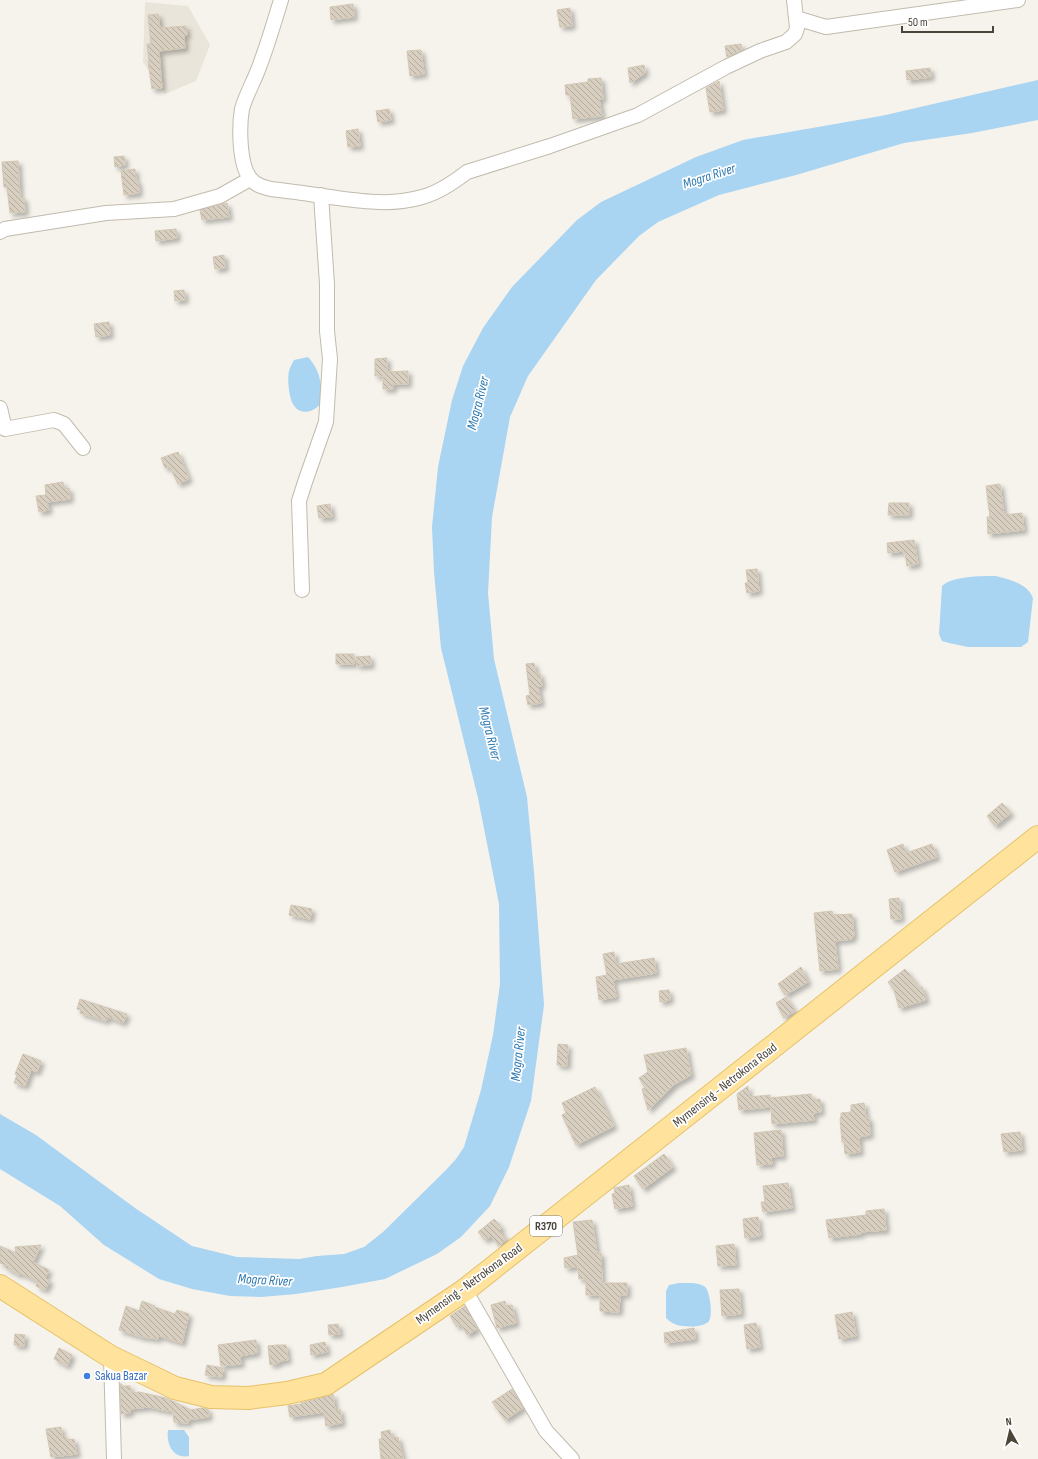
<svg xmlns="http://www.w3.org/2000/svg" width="1038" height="1459" font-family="'Sofia Sans Condensed',sans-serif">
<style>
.residential{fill:#eae5da}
.water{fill:#a9d4f2}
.building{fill:url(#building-back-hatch);stroke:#d3c7b4;filter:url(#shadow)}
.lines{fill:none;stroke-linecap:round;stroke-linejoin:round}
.street-casing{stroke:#c2bbae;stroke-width:16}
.primary-casing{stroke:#e6c16a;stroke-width:24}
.street{stroke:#fff;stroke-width:14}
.primary{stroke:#ffe39c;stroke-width:22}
.shop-dot{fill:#3f7fe0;stroke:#fff;stroke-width:1.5}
.labels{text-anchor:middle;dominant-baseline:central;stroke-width:3.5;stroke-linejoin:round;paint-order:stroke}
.shield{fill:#fff;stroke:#817c74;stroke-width:1}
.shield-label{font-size:12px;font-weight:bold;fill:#4b4439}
.street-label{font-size:13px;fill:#4b4439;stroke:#fff}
.shop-label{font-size:13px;fill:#366cbe;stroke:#fff;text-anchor:start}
.water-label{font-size:14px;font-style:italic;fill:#2e7ab2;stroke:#fff}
</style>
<defs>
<pattern id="building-back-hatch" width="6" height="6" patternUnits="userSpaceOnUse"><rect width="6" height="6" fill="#d8cfc1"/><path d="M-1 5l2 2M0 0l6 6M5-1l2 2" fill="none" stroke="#b1aa9e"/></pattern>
<filter id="shadow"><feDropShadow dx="3.5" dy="3.5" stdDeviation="2" flood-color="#0004"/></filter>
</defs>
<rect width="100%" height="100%" fill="#f6f3ec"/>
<!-- residential -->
<path class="residential" d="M 145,2 L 188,6 L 210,45 L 196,81 L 165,94 L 143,62 Z"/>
<!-- water -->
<path class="water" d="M 1038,80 L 1038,120 L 972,133 L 904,143 L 796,175 L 719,195 L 658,222 L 639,236 L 596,280 L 528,376 L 510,417 L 492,517 L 488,593 L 494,659 L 527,797 L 534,872 L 544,1005 L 531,1101 L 509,1167 L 490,1206 L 461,1237 L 437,1254 L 385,1279 L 342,1287 L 296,1294 L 261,1297 L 230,1296 L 192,1289 L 159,1279 L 104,1245 L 60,1206 L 0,1169 L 0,1114 L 36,1135 L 135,1208 L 192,1246 L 237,1257 L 299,1259 L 317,1256 L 344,1254 L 364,1247 L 383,1232 L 446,1170 L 456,1159 L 464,1147 L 481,1090 L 493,1035 L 500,984 L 499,904 L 478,798 L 441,648 L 434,572 L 432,527 L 438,467 L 452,400 L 463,366 L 483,328 L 512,287 L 577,220 L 601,202 L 696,157 L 743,140 L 881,116 Z
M 308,357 C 316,366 319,373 321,385 C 321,388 323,393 323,397 C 321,410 303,417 295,407 C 289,401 287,380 289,371 C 290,367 292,364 294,360 Z
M 996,576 C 1010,580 1027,583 1033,598 L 1028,642 L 1021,647 L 968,647 L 949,643 L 942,641 L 939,634 L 942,586 C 952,576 982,576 996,576 Z
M 679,1283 C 687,1283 697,1282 704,1286 C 710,1289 713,1315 709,1321 C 704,1328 684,1327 677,1325 C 672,1323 669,1321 666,1318 L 666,1291 L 669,1285 Z
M 168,1430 L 184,1430 L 189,1437 L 189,1456 C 173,1459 166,1444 168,1430 Z"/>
<!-- building -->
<path class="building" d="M 353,4 L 354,17 L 331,20 L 330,7 Z
M 570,8 L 572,26 L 560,27 L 557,10 Z
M 158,14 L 160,28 L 186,26 L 187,35 L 184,36 L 185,48 L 159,51 L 162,88 L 152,89 L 148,61 L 149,61 L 147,44 L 151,44 L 148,15 Z
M 741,44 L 742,50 L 727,57 L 725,46 Z
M 421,50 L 424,74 L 410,76 L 407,51 Z
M 644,65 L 645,73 L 630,83 L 628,68 Z
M 930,68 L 931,77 L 907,80 L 906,71 Z
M 601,78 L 603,99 L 599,99 L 602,116 L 573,119 L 570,95 L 566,95 L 565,85 L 588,82 L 588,79 Z
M 719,81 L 723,110 L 710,112 L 706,88 Z
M 389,109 L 391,120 L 378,122 L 376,111 Z
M 358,129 L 360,146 L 348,147 L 346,131 Z
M 124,156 L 125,165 L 115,167 L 114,157 Z
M 18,161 L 20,198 L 24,198 L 25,212 L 10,213 L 7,187 L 4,187 L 2,162 Z
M 135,169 L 136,182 L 138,181 L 139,193 L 124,195 L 121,171 Z
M 227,203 L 229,217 L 202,220 L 200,210 Z
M 176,229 L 177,238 L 156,241 L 155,231 Z
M 224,255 L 225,268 L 215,269 L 213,257 Z
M 184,290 L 185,300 L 175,301 L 174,291 Z
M 109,322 L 110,335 L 96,337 L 94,324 Z
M 387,358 L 387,372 L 408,371 L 408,384 L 393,384 L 393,389 L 383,389 L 383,376 L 375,376 L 375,359 Z
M 178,452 L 189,479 L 178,484 L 170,467 L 165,468 L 161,458 Z
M 63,482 L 64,489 L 69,488 L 70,499 L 47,502 L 49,510 L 39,512 L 36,496 L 46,495 L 45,485 Z
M 1000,484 L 1004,515 L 1022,513 L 1024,530 L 988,534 L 987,517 L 990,517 L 986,486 Z
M 889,503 L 909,503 L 909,515 L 888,515 Z
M 330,504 L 332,517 L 319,518 L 317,506 Z
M 914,540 L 918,564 L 907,566 L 905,553 L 903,553 L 903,551 L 888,553 L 887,543 Z
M 757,569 L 759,591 L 747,593 L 745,583 L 748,583 L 746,570 Z
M 336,654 L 354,654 L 354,664 L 336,664 Z
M 370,656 L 371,665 L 357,666 L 356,657 Z
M 534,663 L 536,674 L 540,673 L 542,686 L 538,686 L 541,703 L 528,705 L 526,696 L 530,695 L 526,664 Z
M 1002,803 L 1011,813 L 995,826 L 987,816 Z
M 903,844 L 906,853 L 932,844 L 937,857 L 895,872 L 887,850 Z
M 899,898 L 901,919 L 891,919 L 889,899 Z
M 291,905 L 312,909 L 310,919 L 289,915 Z
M 832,911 L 833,915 L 852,914 L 854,936 L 852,936 L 852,939 L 835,941 L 838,969 L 820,971 L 814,913 Z
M 614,952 L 616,964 L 654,958 L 656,973 L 613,980 L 616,997 L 599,1000 L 596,977 L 607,975 L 603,954 Z
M 801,967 L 808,982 L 785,995 L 778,984 Z
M 905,969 L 919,987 L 922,987 L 926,1000 L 899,1008 L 894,990 L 888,982 Z
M 669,990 L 670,1000 L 660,1002 L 659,991 Z
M 786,997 L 795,1011 L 784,1018 L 776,1003 Z
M 80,999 L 127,1014 L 123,1023 L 108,1017 L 106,1021 L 80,1013 L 81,1010 L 77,1009 Z
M 558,1044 L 568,1045 L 567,1066 L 557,1065 Z
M 686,1048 L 691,1075 L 675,1084 L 648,1110 L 642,1089 L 645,1088 L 639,1078 L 648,1072 L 644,1055 Z
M 23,1054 L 41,1061 L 37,1072 L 31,1070 L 25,1086 L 14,1083 L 17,1075 L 15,1074 Z
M 748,1086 L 749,1097 L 770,1095 L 770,1098 L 811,1094 L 812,1100 L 820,1099 L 821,1112 L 813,1113 L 814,1120 L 772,1124 L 771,1107 L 739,1110 L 737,1094 Z
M 595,1087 L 614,1126 L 576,1145 L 562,1115 L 566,1113 L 562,1103 Z
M 864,1103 L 866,1118 L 869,1118 L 870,1135 L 859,1137 L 860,1152 L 845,1154 L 844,1142 L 842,1142 L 840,1118 L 841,1117 L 841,1113 L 851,1112 L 851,1105 Z
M 781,1130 L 783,1156 L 771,1157 L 772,1164 L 757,1165 L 754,1133 Z
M 1020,1132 L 1022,1150 L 1004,1152 L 1001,1134 Z
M 664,1154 L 673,1167 L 643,1189 L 634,1176 Z
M 788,1183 L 792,1208 L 763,1212 L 761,1202 L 765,1202 L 763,1186 Z
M 629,1185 L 632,1206 L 615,1209 L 612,1194 L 615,1193 L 614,1188 Z
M 884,1209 L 886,1230 L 860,1232 L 861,1234 L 829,1238 L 826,1220 L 866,1215 L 866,1211 Z
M 758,1217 L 760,1236 L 745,1238 L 743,1219 Z
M 494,1219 L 502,1228 L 499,1230 L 507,1239 L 499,1246 L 491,1236 L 485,1240 L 478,1232 Z
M 592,1220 L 597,1254 L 601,1253 L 602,1283 L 627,1283 L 627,1295 L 620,1295 L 619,1312 L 600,1311 L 600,1295 L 586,1295 L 586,1279 L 579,1279 L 578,1267 L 565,1268 L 564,1258 L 578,1255 L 573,1222 Z
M 734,1244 L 736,1265 L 718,1266 L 716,1246 Z
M 41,1245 L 33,1262 L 49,1270 L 45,1278 L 50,1281 L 45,1290 L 36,1286 L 38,1282 L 20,1273 L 19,1275 L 5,1267 L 6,1265 L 0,1263 L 0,1246 L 16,1253 L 15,1247 Z
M 739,1289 L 741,1314 L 722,1316 L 720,1290 Z
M 142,1301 L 155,1306 L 154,1307 L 175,1314 L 177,1310 L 189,1314 L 182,1343 L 159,1336 L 158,1339 L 142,1337 L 119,1330 L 126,1306 L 139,1311 Z
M 505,1301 L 506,1306 L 512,1305 L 516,1323 L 497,1328 L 491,1305 Z
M 465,1306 L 477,1329 L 467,1335 L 461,1324 L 457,1327 L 450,1316 Z
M 852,1312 L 856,1336 L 839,1339 L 835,1315 Z
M 756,1323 L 760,1347 L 747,1349 L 744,1325 Z
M 338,1324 L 340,1334 L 329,1335 L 328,1325 Z
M 694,1328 L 695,1339 L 665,1343 L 664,1333 Z
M 15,1334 L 25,1335 L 24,1346 L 14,1345 Z
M 256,1340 L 257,1353 L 240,1356 L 241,1364 L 221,1366 L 218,1345 Z
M 325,1342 L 327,1352 L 311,1355 L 310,1345 Z
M 277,1345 L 286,1345 L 288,1360 L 279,1361 L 279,1363 L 270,1365 L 268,1346 Z
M 59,1348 L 72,1355 L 67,1366 L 54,1359 Z
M 207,1365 L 223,1368 L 222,1377 L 205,1375 Z
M 120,1384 L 122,1384 L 122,1386 L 130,1386 L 131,1393 L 139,1392 L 166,1398 L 191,1410 L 202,1408 L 208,1409 L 209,1417 L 188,1420 L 188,1423 L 174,1422 L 173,1412 L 149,1407 L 130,1409 L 130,1413 L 121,1414 Z
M 512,1389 L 523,1408 L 505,1420 L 492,1402 Z
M 333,1394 L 335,1410 L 340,1409 L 342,1423 L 326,1426 L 324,1412 L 290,1417 L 288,1406 L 301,1404 L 301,1403 Z
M 61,1427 L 62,1437 L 66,1436 L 66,1440 L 74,1439 L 77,1454 L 51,1457 L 46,1429 Z
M 390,1430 L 392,1438 L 398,1437 L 403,1459 L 381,1459 L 379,1439 L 382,1439 L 381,1432 Z"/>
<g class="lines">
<defs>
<path id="street" d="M 281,0 C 274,23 267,47 258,70 C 253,83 246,95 242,109 C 239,126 239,164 250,178 C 255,185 263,187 271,189 C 288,191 305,193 322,196 C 355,200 389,207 422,197 C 438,193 454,182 467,172 L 550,146 L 638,115 L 726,67 L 760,51 L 786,42 L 795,34 L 797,28 L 794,0
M 796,18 L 826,27 L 1018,0
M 0,232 L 5,229 L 106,213 L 174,209 L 220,196 L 250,179
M 0,408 L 5,429 L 54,420 L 64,424 L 83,448
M 302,590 L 299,501 L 305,482 L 326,422 L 330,359 L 327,331 L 327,284 L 321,195
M 465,1290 L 546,1431 L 572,1459
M 111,1357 L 114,1459"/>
<path id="primary" d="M 0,1286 L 111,1357 L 175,1388 L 211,1397 L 248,1398 L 287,1393 L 326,1384 L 465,1290 L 1038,837"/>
</defs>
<!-- street casing -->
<use href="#street" class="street-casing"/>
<!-- primary casing -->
<use href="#primary" class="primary-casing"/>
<!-- street -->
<use href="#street" class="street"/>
<!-- primary -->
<use href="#primary" class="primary"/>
</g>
<!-- markers -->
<circle class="shop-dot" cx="87" cy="1376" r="4"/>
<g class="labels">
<!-- shield labels -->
<rect class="shield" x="530" y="1216" width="32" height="20" rx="3"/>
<g class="shield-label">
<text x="546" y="1226">R370</text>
</g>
<!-- street labels -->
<g class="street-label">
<text transform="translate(725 1085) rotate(-38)">Mymensing - Netrokona Road</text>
<text transform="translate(469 1284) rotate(-36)">Mymensing - Netrokona Road</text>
</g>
<!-- shop labels -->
<g class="shop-label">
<text x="95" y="1376">Sakua Bazar</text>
</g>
<!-- water labels -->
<g class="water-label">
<text transform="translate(709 176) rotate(-18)">Mogra River</text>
<text transform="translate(478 403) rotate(-76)">Mogra River</text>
<text transform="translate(490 733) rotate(76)">Mogra River</text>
<text transform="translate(518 1054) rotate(-84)">Mogra River</text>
<text transform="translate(265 1280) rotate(3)">Mogra River</text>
</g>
</g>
<!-- north arrow -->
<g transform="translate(1010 1431) rotate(352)" stroke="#ffffff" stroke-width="3" paint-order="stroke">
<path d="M0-3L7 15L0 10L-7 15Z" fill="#4b4439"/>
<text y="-6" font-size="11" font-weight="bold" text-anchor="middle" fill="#4b4439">N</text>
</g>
<!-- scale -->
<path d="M902 26v6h91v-6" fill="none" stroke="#4b4439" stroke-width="2"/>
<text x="908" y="26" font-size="12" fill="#4b4439" stroke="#ffffff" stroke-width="3" paint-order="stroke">50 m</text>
</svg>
